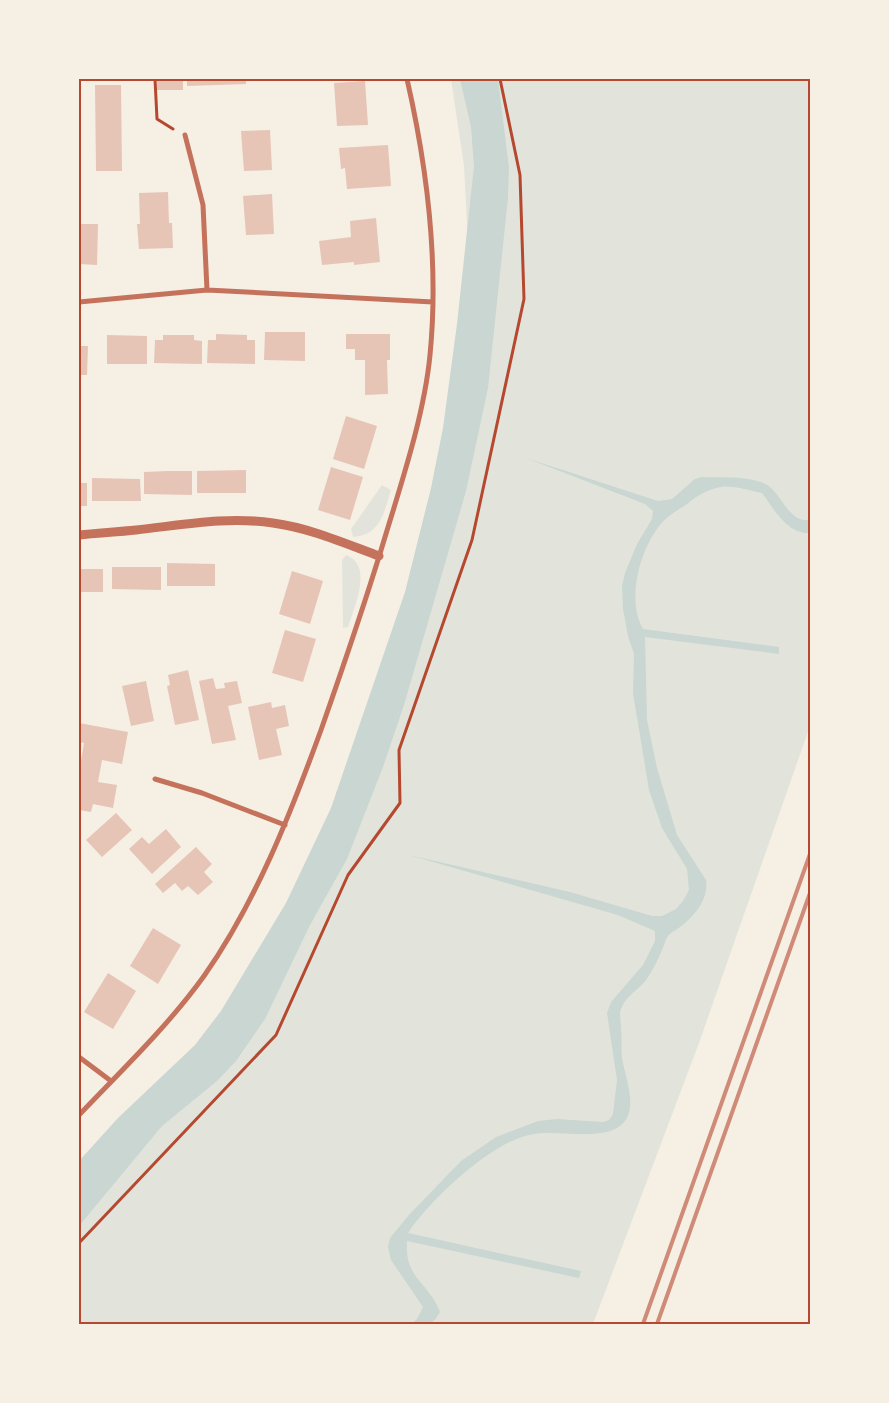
<svg xmlns="http://www.w3.org/2000/svg" width="889" height="1403" font-family="Quicksand,sans-serif">
<style>
.green{fill:#e2e4dc}
.water{fill:#c9d6d2}
.building{fill:#e6c5b7}
.lines{fill:none;stroke-linecap:round;stroke-linejoin:round}
.path{stroke:#b5482f;stroke-width:3}
.minor{stroke:#c5725c;stroke-width:5}
.tertiary{stroke:#c5725c;stroke-width:9}
.rail{stroke:#cf8b77;stroke-width:4}
.neatline{fill:none;stroke:#b5482f;stroke-width:2}
</style>
<rect width="100%" height="100%" fill="#f6efe4"/>
<!-- green -->
<path class="green" d="M 451,79 L 810,79 L 810,726 L 699,1043 L 593,1324 L 79,1324 L 79,1206 L 239,1021 L 373,736 L 474,352 L 464,166 Z
M 382,485 L 391,490 C 384,512 381,535 353,537 L 351,529 Z
M 346,555 C 374,565 354,608 348,627 L 343,628 L 342,560 Z"/>
<!-- water -->
<path class="water" d="M 460,79 L 498,79 L 509,168 L 508,198 L 488,388 L 466,491 L 404,705 L 383,767 L 347,859 L 310,925 L 265,1019 L 236,1061 L 217,1081 L 162,1126 L 79,1226 L 79,1161 L 118,1118 L 195,1045 L 221,1011 L 286,903 L 331,808 L 405,592 L 431,488 L 443,428 L 457,324 L 474,166 L 471,127 Z
M 526,458 L 658,501 L 672,499 L 695,479 L 702,477 C 721,478 755,475 770,487 C 783,498 790,523 810,520 L 810,533 C 788,535 773,508 762,493 C 751,491 731,485 721,487 C 707,489 697,496 687,504 C 678,510 667,516 660,525 C 640,550 626,599 643,629 L 779,647 L 779,654 L 645,637 L 647,720 L 657,768 L 677,835 L 706,880 C 709,900 694,916 680,927 C 676,930 670,933 668,936 C 665,940 664,946 662,950 C 658,960 652,971 646,980 C 638,990 625,997 621,1009 C 619,1014 621,1022 621,1028 C 622,1038 621,1048 622,1058 C 625,1078 640,1111 620,1126 C 601,1141 557,1130 534,1134 C 494,1139 430,1200 408,1233 L 581,1271 L 579,1278 L 407,1241 C 404,1279 429,1282 440,1312 C 432,1327 426,1324 411,1324 L 417,1319 L 423,1307 L 391,1260 L 388,1247 L 390,1238 L 408,1216 L 461,1161 L 496,1137 L 538,1121 L 557,1119 L 603,1122 L 609,1120 L 613,1114 L 617,1080 L 607,1013 L 611,1002 L 643,965 L 655,941 L 655,931 L 618,915 L 409,855 L 570,892 L 652,916 L 662,916 L 676,909 L 683,901 L 689,890 L 687,869 L 662,828 L 649,790 L 633,693 L 634,654 L 628,636 L 623,609 L 622,586 L 625,573 L 637,544 L 652,519 L 653,511 L 645,504 Z"/>
<!-- building -->
<path class="building" d="M 157,79 L 183,79 L 183,90 L 157,90 Z
M 187,79 L 246,79 L 246,84 L 187,86 Z
M 365,81 L 368,125 L 337,126 L 334,83 Z
M 95,85 L 121,85 L 122,171 L 96,171 Z
M 270,130 L 272,170 L 244,171 L 241,131 Z
M 388,145 L 391,186 L 347,189 L 345,168 L 341,169 L 339,148 Z
M 168,192 L 169,223 L 172,223 L 173,248 L 139,249 L 137,224 L 140,224 L 139,193 Z
M 272,194 L 274,234 L 246,235 L 243,196 Z
M 376,218 L 380,262 L 354,265 L 354,262 L 322,265 L 319,241 L 351,237 L 350,221 Z
M 79,224 L 98,224 L 97,265 L 79,264 Z
M 265,332 L 305,332 L 305,361 L 264,360 Z
M 216,334 L 247,335 L 247,340 L 255,340 L 255,364 L 207,363 L 208,340 L 216,340 Z
M 346,334 L 390,334 L 390,360 L 387,360 L 388,394 L 365,395 L 365,360 L 355,360 L 355,349 L 346,349 Z
M 107,335 L 147,336 L 147,364 L 107,364 Z
M 163,335 L 194,335 L 194,340 L 202,341 L 202,364 L 154,363 L 155,340 L 163,340 Z
M 79,346 L 88,346 L 87,375 L 79,375 Z
M 346,416 L 377,426 L 364,469 L 333,459 Z
M 331,467 L 363,477 L 350,520 L 318,510 Z
M 246,470 L 246,493 L 197,493 L 197,471 Z
M 168,471 L 192,471 L 192,495 L 144,494 L 144,472 Z
M 92,478 L 140,479 L 141,501 L 92,501 Z
M 79,483 L 87,483 L 87,506 L 79,506 Z
M 167,563 L 215,564 L 215,586 L 167,586 Z
M 112,567 L 161,567 L 161,590 L 112,589 Z
M 79,569 L 103,569 L 103,592 L 79,592 Z
M 292,571 L 323,581 L 310,624 L 279,614 Z
M 285,630 L 316,639 L 303,682 L 272,673 Z
M 188,670 L 199,720 L 175,725 L 167,686 L 170,685 L 168,675 Z
M 213,678 L 216,689 L 225,688 L 224,683 L 237,681 L 242,703 L 228,706 L 236,740 L 212,744 L 199,681 Z
M 146,681 L 154,721 L 131,726 L 122,686 Z
M 271,702 L 272,708 L 285,705 L 289,726 L 276,729 L 282,755 L 259,760 L 248,707 Z
M 79,723 L 128,732 L 122,764 L 102,760 L 98,782 L 117,785 L 113,808 L 93,804 L 91,812 L 79,810 L 79,773 L 84,743 L 79,742 Z
M 116,813 L 132,830 L 102,857 L 86,840 Z
M 166,829 L 181,847 L 152,874 L 129,849 L 142,837 L 149,844 Z
M 196,847 L 212,864 L 204,872 L 213,882 L 198,895 L 188,886 L 182,891 L 175,883 L 163,893 L 155,884 Z
M 153,928 L 181,945 L 158,984 L 130,966 Z
M 108,973 L 136,991 L 113,1029 L 84,1012 Z"/>
<g class="lines">
<!-- path -->
<path class="path" d="M 155,79 L 157,119 L 173,129
M 79,1243 L 276,1035 L 348,875 L 400,803 L 399,750 L 472,540 L 524,299 L 520,175 L 500,79"/>
<!-- minor -->
<path class="minor" d="M 185,135 L 203,205 L 207,290
M 79,302 L 207,290 L 433,302
M 155,779 L 202,793 L 285,825
M 79,1057 L 111,1081
M 79,1115 C 122,1070 168,1026 204,976 C 256,902 290,815 321,730 C 342,670 363,609 382,547 C 400,487 424,417 430,355 C 439,264 427,167 407,79"/>
<!-- tertiary -->
<path class="tertiary" d="M 79,535 C 98,533 117,532 136,530 C 182,525 227,516 273,523 C 310,528 344,543 379,556"/>
<!-- rail -->
<path class="rail" d="M 643,1324 L 810,854
M 657,1324 L 810,893"/>
</g>
<!-- border -->
<rect width="889" height="1403" fill="none" stroke="#f6efe4" stroke-width="160"/>
<rect x="80" y="80" width="729" height="1243" class="neatline"/>
</svg>
